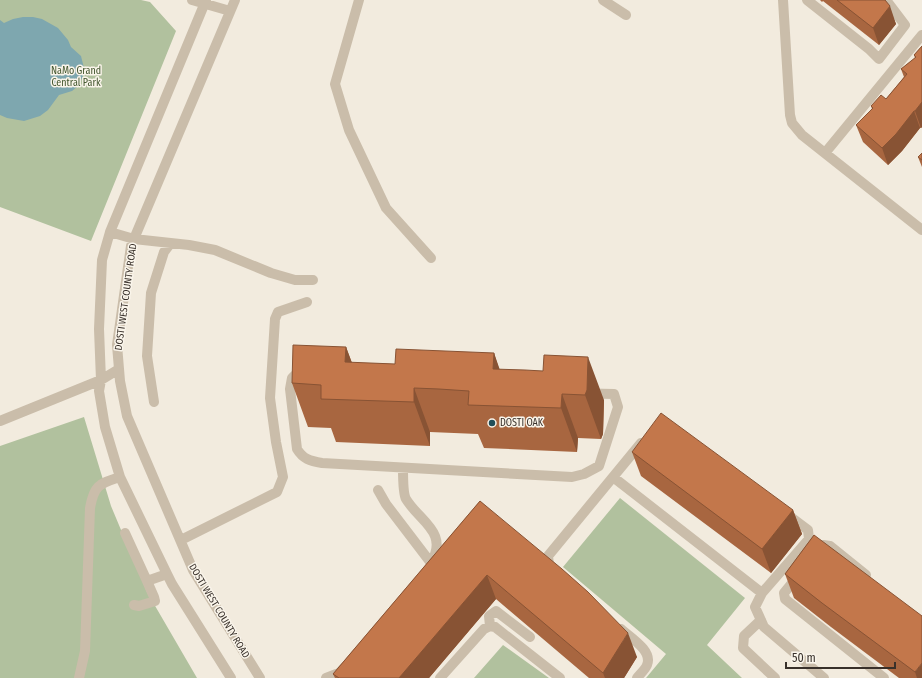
<svg xmlns="http://www.w3.org/2000/svg" width="922" height="678" font-family="'Fira Sans Condensed',sans-serif">
<style>
.green{fill:#b1c19e}
.water{fill:#7ea7af}
.lines{fill:none;stroke-linecap:round;stroke-linejoin:round}
.minor{stroke:#cabdaa;stroke-width:10}
.wall{fill:#a86640}
.shaded-wall{fill:#885334}
.building{fill:#c3774b;stroke:#885334}
.poi-dot{fill:#204e59;stroke:#faf5eb;stroke-width:1.5}
.labels{text-anchor:middle;dominant-baseline:central;stroke-width:3;stroke-linejoin:round;paint-order:stroke}
.park-label{font-size:10px;fill:#42562e;stroke:#faf5eb}
.street-label{font-size:10px;fill:#38302a;stroke:#faf5eb}
.poi-label{font-size:10px;fill:#38302a;stroke:#faf5eb;text-anchor:start}
</style>
<rect width="100%" height="100%" fill="#f2ebde"/>
<!-- green -->
<path class="green" d="M 0,0 L 141,0 L 150,2 L 176,31 L 91,241 L 0,207 Z
M 84,417 L 111,506 L 147,592 L 197,678 L 0,678 L 0,446 Z
M 620,498 L 745,598 L 707,645 L 742,678 L 646,678 L 666,654 L 563,567 Z
M 503,645 L 549,678 L 474,678 Z"/>
<!-- water -->
<path class="water" d="M 23,17 L 33,17 L 42,19 L 58,28 L 68,40 L 71,47 L 81,56 L 84,68 L 84,74 L 78,86 L 72,91 L 59,95 L 48,110 L 40,116 L 24,121 L 7,118 L 0,115 L 0,20 L 4,23 L 13,19 Z"/>
<g class="lines">
<!-- minor -->
<path class="minor" d="M 192,0 L 230,11
M 206,0 L 110,232 L 102,260 L 99,329 L 101,380 L 99,391 L 105,427 L 120,477 L 167,574 L 172,584 L 231,678
M 235,0 L 131,246 L 117,345 L 120,381 L 127,416 L 193,570 L 260,678
M 359,0 L 335,84 L 349,130 L 386,208 L 431,258
M 603,0 L 626,15
M 783,0 L 790,115 L 792,123 L 802,135 L 922,230
M 807,0 L 869,49 L 879,59 L 905,25 L 886,0
M 825,153 L 922,35
M 110,232 L 134,239 L 189,245 L 215,250 L 271,273 L 295,280 L 313,280
M 301,373 L 569,393 L 614,394 L 618,407 L 599,466 L 584,474 L 572,477 L 322,463 C 310,461 303,459 297,449 L 290,389 L 292,378 L 295,375 Z
M 154,402 L 147,356 L 151,293 L 164,252 L 170,244
M 0,421 L 101,380 L 119,369
M 403,468 C 403,475 403,494 406,499 C 420,522 449,532 431,563
M 613,477 L 762,593 L 809,539 L 808,530 L 788,515
M 378,490 L 386,504 L 431,563
M 125,533 L 147,581 L 167,574
M 181,540 L 277,492 L 283,477 L 276,442 L 270,398 L 275,319 L 278,312 L 307,302
M 817,552 L 823,545 L 830,546 L 866,575
M 552,568 L 549,565 L 548,556 L 641,443
M 798,576 L 784,593 L 785,599 L 884,678
M 762,593 L 755,607 L 764,627 L 824,678
M 134,605 L 139,606 L 155,601 L 154,597 L 147,581
M 761,620 L 744,636 L 743,648 L 775,678
M 490,626 L 489,616 L 496,611 L 530,637
M 621,629 C 631,638 653,651 647,665 C 645,670 640,674 637,678
M 79,678 L 85,651 L 90,508 C 94,485 99,484 120,477
M 326,678 L 339,673 L 344,668
M 440,678 L 484,629 L 490,626 L 495,627 L 560,678"/>
</g>
<!-- wall -->
<path class="wall" d="M 820,0 L 885,0 L 896,24 L 879,45 L 823,1 L 822,2 Z
M 922,46 L 922,127 L 921,128 L 920,128 L 902,151 L 888,165 L 863,142 L 856,125 L 872,109 L 871,106 L 886,99 L 904,77 L 901,69 L 915,58 L 914,55 Z
M 922,153 L 922,167 L 918,157 Z
M 346,347 L 352,363 L 395,364 L 494,353 L 499,369 L 604,400 L 603,434 L 601,439 L 578,438 L 577,452 L 484,448 L 478,434 L 430,432 L 430,446 L 336,442 L 331,428 L 308,427 L 292,383 Z
M 632,452 L 793,510 L 802,534 L 771,573 L 641,476 Z
M 480,501 L 637,657 L 624,678 L 589,678 L 496,599 L 429,678 L 335,678 L 333,674 Z
M 814,535 L 922,678 L 899,678 L 831,627 L 794,598 L 785,574 Z"/>
<!-- shaded-wall -->
<path class="shaded-wall" d="M 890,6 L 896,24 L 879,45 L 873,28 Z
M 922,102 L 922,127 L 921,128 L 915,111 Z
M 914,111 L 920,128 L 902,151 L 888,165 L 882,148 Z
M 346,347 L 362,390 L 345,362 Z
M 494,353 L 509,396 L 493,369 Z
M 588,357 L 604,400 L 603,434 L 601,439 L 585,395 Z
M 414,388 L 430,432 L 430,446 L 414,402 Z
M 562,394 L 578,438 L 577,452 L 561,408 Z
M 793,510 L 802,534 L 771,573 L 762,549 Z
M 487,575 L 496,599 L 429,678 L 399,678 Z
M 628,633 L 637,657 L 624,678 L 605,678 L 603,673 Z
M 922,663 L 922,678 L 917,678 L 915,672 Z"/>
<!-- building -->
<path class="building" d="M 837,0 L 885,0 L 890,6 L 873,28 Z
M 922,46 L 922,102 L 915,111 L 914,111 L 896,134 L 882,148 L 856,125 L 873,108 L 871,106 L 881,95 L 886,99 L 907,74 L 901,69 L 916,57 L 914,55 Z
M 922,153 L 922,160 L 918,157 Z
M 293,345 L 346,347 L 345,362 L 395,364 L 396,349 L 494,353 L 493,369 L 525,370 L 543,371 L 544,355 L 588,357 L 587,390 L 585,395 L 562,394 L 561,408 L 468,405 L 469,391 L 439,389 L 414,388 L 414,402 L 321,399 L 321,385 L 292,383 Z
M 661,413 L 793,510 L 762,549 L 632,452 Z
M 480,501 L 562,569 L 588,592 L 628,633 L 603,673 L 487,575 L 399,678 L 339,678 L 333,674 Z
M 814,535 L 922,616 L 922,663 L 915,672 L 822,603 L 785,574 Z"/>
<!-- markers -->
<circle class="poi-dot" cx="492" cy="423" r="4"/>
<g class="labels">
<!-- park labels -->
<g class="park-label">
<text x="76" y="71">NaMo Grand<tspan x="76" dy="12">Central Park</tspan></text>
</g>
<!-- street labels -->
<g class="street-label">
<text transform="translate(126 297) rotate(-82)">DOSTI WEST COUNTY ROAD</text>
<text transform="translate(219 611) rotate(59)">DOSTI WEST COUNTY ROAD</text>
</g>
<!-- poi labels -->
<g class="poi-label">
<text x="500" y="423">DOSTI OAK</text>
</g>
</g>
<!-- scale -->
<path d="M786 662v6h109v-6" fill="none" stroke="#38302a" stroke-width="2"/>
<text x="792" y="662" font-size="12" fill="#38302a" stroke="#faf5eb" stroke-width="3" paint-order="stroke">50 m</text>
</svg>
